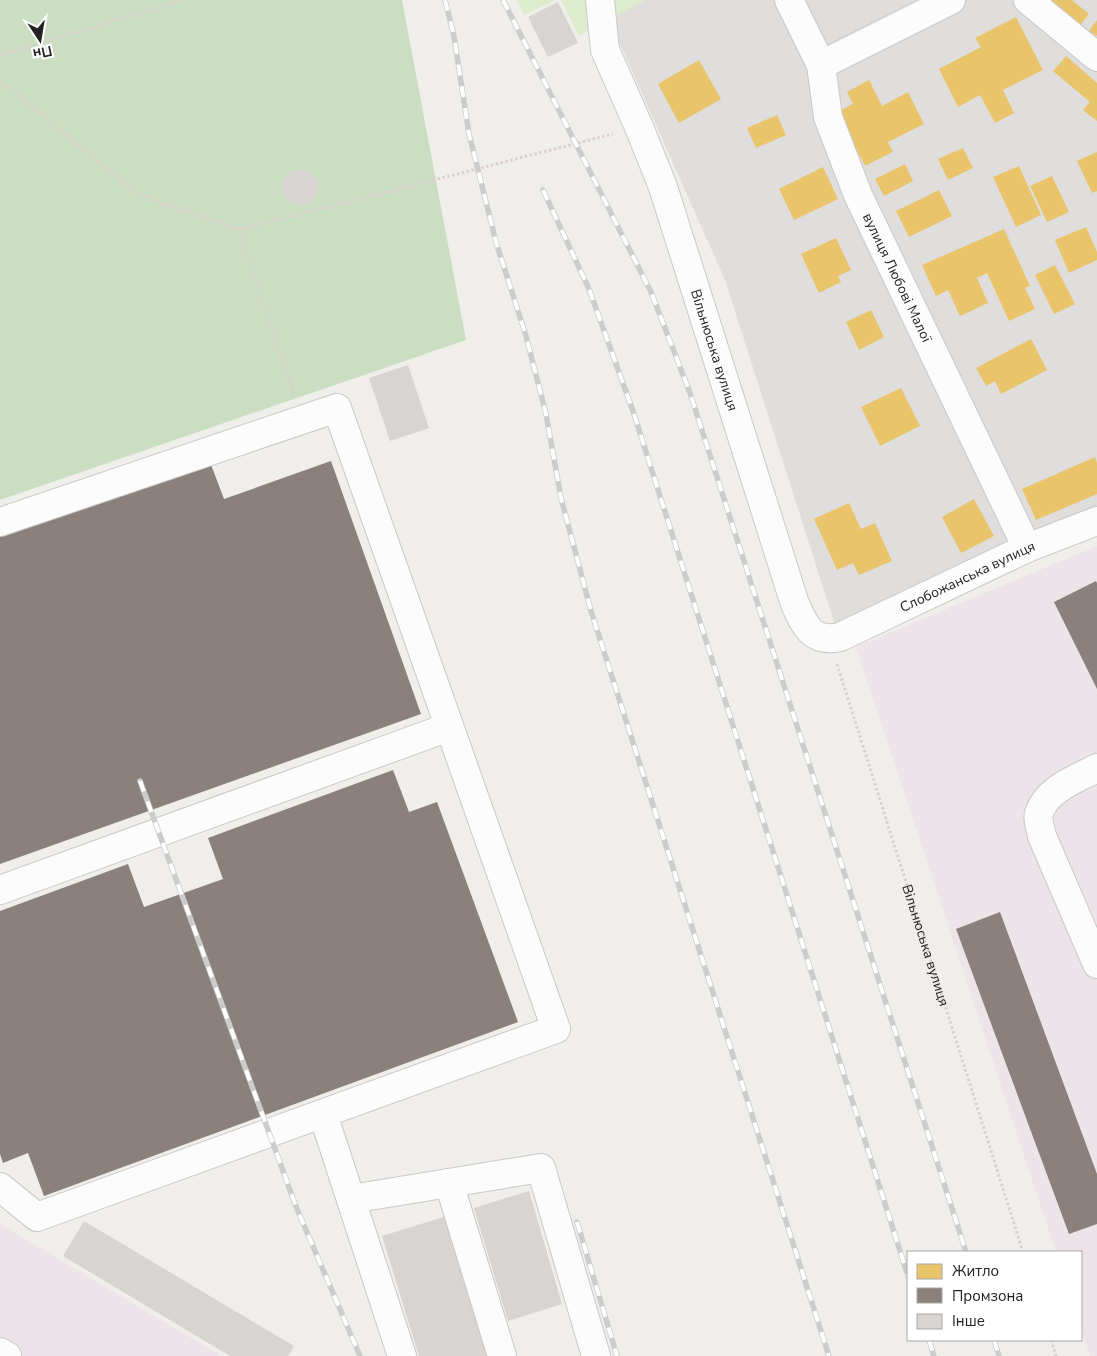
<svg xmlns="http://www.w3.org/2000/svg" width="1097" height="1356" font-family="'Nunito Sans',sans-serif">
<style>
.residential{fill:#dfdedc}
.industrial{fill:#ede4e9}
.grass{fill:#ddeccb}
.forest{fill:#cbdec1}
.homes{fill:#e9c46a}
.industry{fill:#8a817c}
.building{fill:#d7d4d2}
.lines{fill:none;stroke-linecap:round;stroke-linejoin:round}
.minor-casing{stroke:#c9c8c7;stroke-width:30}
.path{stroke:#dccecd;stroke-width:3;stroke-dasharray:2.5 2.5;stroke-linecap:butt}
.minor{stroke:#fdfcfc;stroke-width:28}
.rail-casing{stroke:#ccc;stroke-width:5.5}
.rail{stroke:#fff;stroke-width:4;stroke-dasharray:11;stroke-linecap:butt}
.labels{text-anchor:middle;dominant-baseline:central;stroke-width:5;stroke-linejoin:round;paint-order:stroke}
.street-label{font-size:14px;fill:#222;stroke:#fff}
</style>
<rect width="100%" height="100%" fill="#f0eeeb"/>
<!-- residential -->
<path class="residential" d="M 645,0 L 1097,0 L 1097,510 L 836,628 L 725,280 L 609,19 Z"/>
<!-- industrial -->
<path class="industrial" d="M 1097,546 L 1097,1356 L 1090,1356 L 1081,1327 L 1081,1252 L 1056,1252 L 856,647 Z
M 0,1224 L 222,1356 L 0,1356 Z"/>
<!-- grass -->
<path class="grass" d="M 517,0 L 556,0 L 524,15 Z
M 561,0 L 645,0 L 579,36 Z"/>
<!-- forest -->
<path class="forest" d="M 0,0 L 402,0 L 466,340 L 0,500 Z"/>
<!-- homes -->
<path class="homes" d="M 1050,0 L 1072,0 L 1089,14 L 1078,28 Z
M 1016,17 L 1043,70 L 1003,90 L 1014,113 L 995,123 L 980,95 L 958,107 L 939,69 L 981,47 L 975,38 Z
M 1097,20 L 1097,36 L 1089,31 Z
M 1066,56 L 1097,83 L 1097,121 L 1083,110 L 1090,102 L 1053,71 Z
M 699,60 L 721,99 L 679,123 L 658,84 Z
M 869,80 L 882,106 L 908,92 L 924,124 L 888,142 L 893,152 L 865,166 L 837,112 L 853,104 L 847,92 Z
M 777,115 L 786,135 L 756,148 L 747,128 Z
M 963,148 L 973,168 L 948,180 L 938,159 Z
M 1097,152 L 1097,191 L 1092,193 L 1077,161 Z
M 905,164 L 913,181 L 884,196 L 875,179 Z
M 1019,166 L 1041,215 L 1016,227 L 993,177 Z
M 823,167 L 838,199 L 794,220 L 779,189 Z
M 1052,176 L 1069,212 L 1047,222 L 1030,186 Z
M 939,190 L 952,216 L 909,237 L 896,211 Z
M 1086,227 L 1097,252 L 1097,260 L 1069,273 L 1055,240 Z
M 1004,229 L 1030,286 L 1025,288 L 1035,309 L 1009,321 L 987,273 L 977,278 L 988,303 L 960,316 L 948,290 L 936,296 L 922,265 Z
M 836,238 L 851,270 L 838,276 L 841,282 L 819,293 L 801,254 Z
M 1055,265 L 1075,304 L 1054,314 L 1035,275 Z
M 871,310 L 884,337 L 859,350 L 846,322 Z
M 1031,339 L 1047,370 L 1001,394 L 995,381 L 986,386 L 976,368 Z
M 901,388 L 920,426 L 880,446 L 861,407 Z
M 1095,457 L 1097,463 L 1097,494 L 1036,520 L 1022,489 Z
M 974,499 L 994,536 L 961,553 L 942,517 Z
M 849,503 L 861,529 L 875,523 L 892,561 L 859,575 L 853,563 L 837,570 L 814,519 Z"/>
<!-- industry -->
<path class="industry" d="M 331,461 L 421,714 L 0,864 L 0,536 L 210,462 L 224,499 Z
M 1096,581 L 1097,583 L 1097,689 L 1054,602 Z
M 393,770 L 409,812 L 437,802 L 518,1022 L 44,1196 L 28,1153 L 3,1163 L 0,1154 L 0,911 L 128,864 L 144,907 L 223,879 L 208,838 Z
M 1000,912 L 1097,1174 L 1097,1224 L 1069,1234 L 956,929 Z"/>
<!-- building -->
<path class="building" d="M 558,2 L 578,43 L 548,57 L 528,17 Z
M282 187a18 18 0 1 1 36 0a18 18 0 1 1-36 0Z
M 408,365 L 429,428 L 390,441 L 369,378 Z
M 529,1191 L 562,1304 L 508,1321 L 474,1208 Z
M 447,1216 L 490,1356 L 419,1356 L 382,1236 Z
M 84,1221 L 294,1346 L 288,1356 L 230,1356 L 63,1256 Z"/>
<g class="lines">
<defs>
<g id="minor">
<path id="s2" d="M 600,0 L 605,50 L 639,127 L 663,187 L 795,604 C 805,626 812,643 840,637 L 1027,548 L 1097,521"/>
<path id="s3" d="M 789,0 L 821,65 L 828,117 L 858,195 L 1027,548"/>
<path d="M 1028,0 L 1097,57"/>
<path d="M 821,65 L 951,0"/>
<path d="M 0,522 L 337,408 L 556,1029 L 37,1217 L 0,1187"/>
<path d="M 1097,768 C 1076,779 1047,789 1039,813 C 1037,819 1041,830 1042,836 L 1097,964"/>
<path d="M 0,890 L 449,727"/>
<path d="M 323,1114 L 402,1356"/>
<path d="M 449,1183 L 502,1356"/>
<path d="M 351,1199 L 541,1168 L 596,1356"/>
<path d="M 0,1352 L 7,1356"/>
</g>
</defs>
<!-- minor casing -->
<use href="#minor" class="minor-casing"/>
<!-- path -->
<g class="path">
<path d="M 0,55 L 165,6 L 179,0"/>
<path d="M 0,80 L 136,193 L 239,230 L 294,395"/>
<path d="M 239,230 L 613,134"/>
<path id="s1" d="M 837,664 L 1023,1252"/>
<path d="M 1051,1340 L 1056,1356"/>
</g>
<!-- minor -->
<use href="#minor" class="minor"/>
<defs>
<path id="rail" d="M 445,0 L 454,36 L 469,134 L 496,242 L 526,336 L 546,414 L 561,498 L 591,611 L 829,1356
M 503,0 L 651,292 L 690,393 L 966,1252
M 543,190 L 589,289 L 633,411 L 908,1276
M 140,781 L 297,1209 L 360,1356
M 577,1222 L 617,1356
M 929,1340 L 934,1356
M 994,1340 L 999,1356"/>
</defs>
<!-- rail casing -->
<use href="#rail" class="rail-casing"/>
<!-- rail -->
<use href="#rail" class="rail"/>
</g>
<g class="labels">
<!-- street labels -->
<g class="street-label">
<text stroke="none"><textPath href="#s3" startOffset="300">вулиця Любові Малої</textPath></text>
<text stroke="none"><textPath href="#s2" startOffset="370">Вільнюська вулиця</textPath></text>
<text stroke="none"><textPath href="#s2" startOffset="840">Слобожанська вулиця</textPath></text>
<text stroke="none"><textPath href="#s1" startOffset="295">Вільнюська вулиця</textPath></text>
</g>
</g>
<!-- legend -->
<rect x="907" y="1251" width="175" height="90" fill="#ffffff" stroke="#a7a7a7"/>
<rect x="917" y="1264" width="25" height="15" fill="#e9c46a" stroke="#a7a7a7"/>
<text x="952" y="1276" font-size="15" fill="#222222">Житло</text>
<rect x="917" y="1288" width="25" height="15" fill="#8a817c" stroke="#a7a7a7"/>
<text x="952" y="1301" font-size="15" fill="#222222">Промзона</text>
<rect x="917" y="1314" width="25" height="15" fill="#d7d4d2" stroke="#a7a7a7"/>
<text x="952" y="1326" font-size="15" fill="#222222">Інше</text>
<!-- north arrow -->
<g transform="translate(40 40) rotate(168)" stroke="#ffffff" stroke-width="4" paint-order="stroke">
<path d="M0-4L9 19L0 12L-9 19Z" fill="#222222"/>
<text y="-8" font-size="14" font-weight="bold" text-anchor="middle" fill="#222222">Пн</text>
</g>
</svg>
